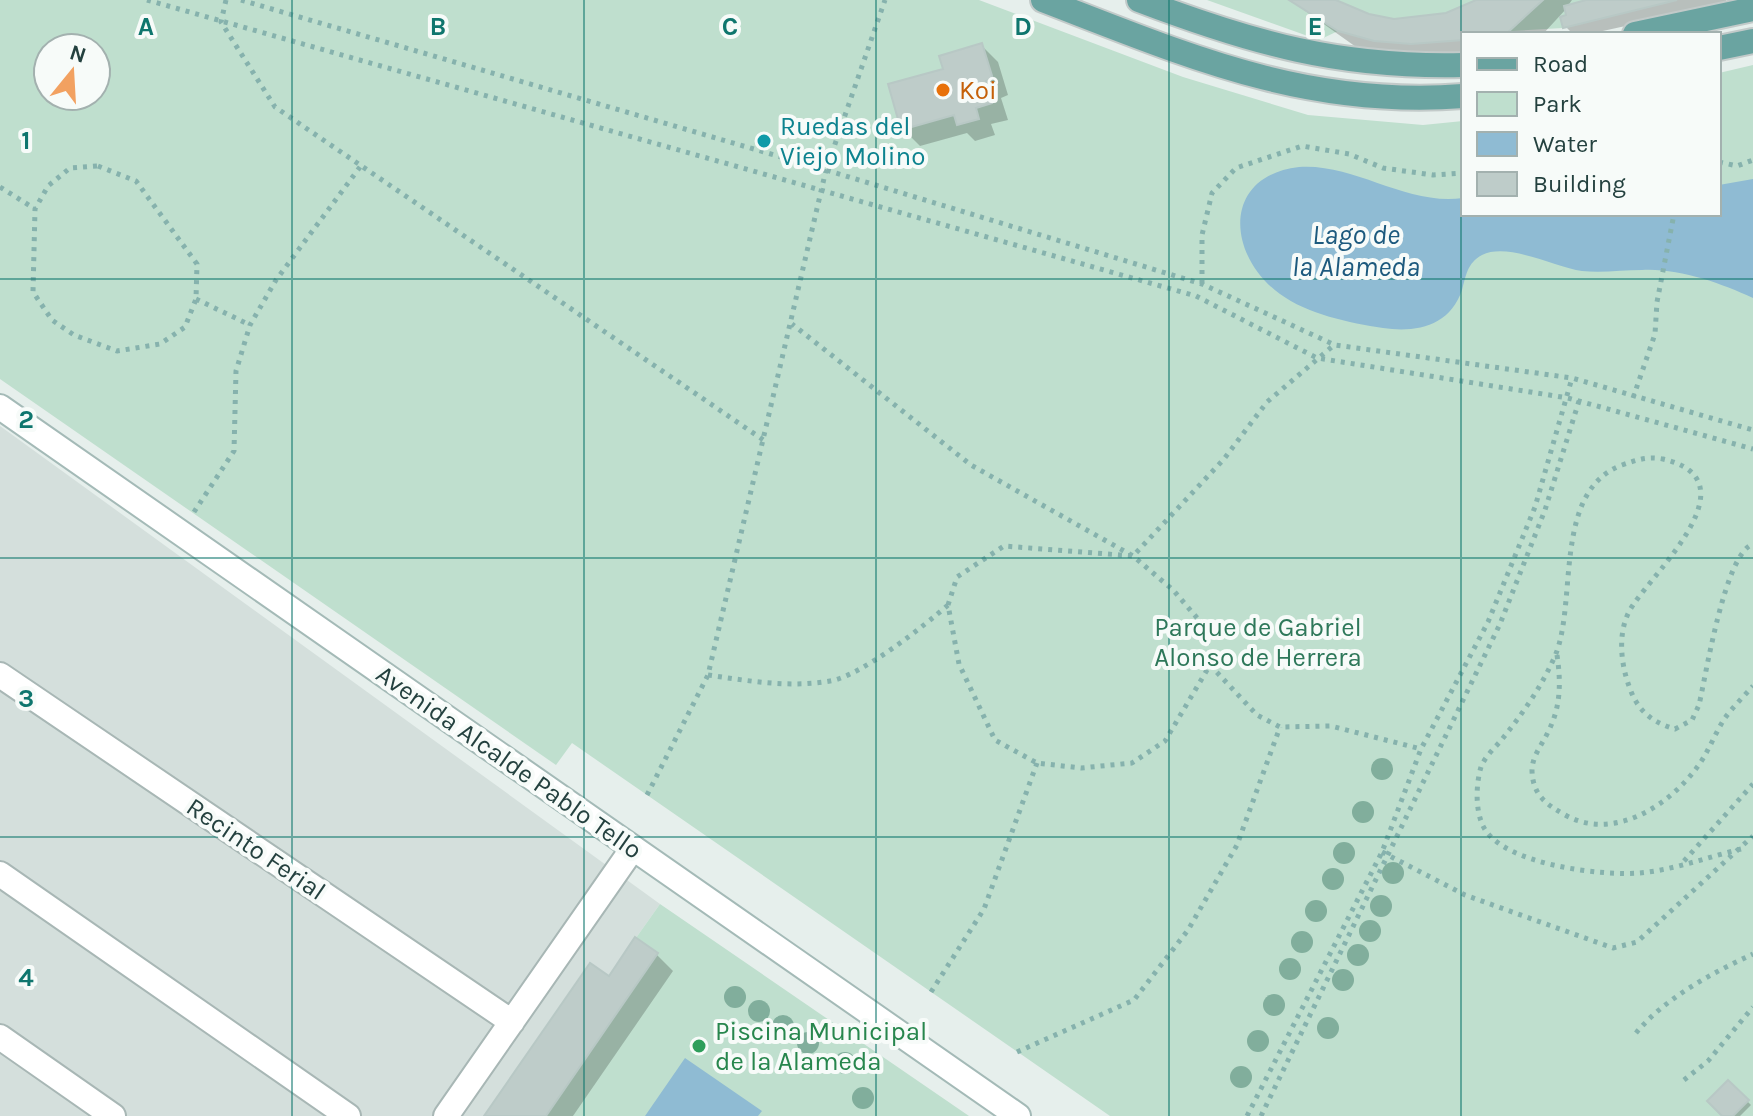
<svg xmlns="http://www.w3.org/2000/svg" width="1753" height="1116" font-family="Karla,sans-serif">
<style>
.built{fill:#d4dfdc}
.green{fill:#bfdfce;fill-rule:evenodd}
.water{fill:#8fbbd3}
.shadow{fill:#0003}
.building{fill:#beccc9;stroke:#b8c8c5;stroke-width:2}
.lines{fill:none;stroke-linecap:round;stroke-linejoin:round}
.street-casing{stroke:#a8b7b5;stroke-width:28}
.secondary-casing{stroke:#a4bab7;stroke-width:28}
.primary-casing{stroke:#c2cac9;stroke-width:28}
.path{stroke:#86b2ad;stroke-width:5;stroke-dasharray:4 6;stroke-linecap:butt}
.street{stroke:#fff;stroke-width:24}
.secondary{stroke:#fff;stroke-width:24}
.primary{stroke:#6aa4a1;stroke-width:24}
.tree{fill:#81ae9c}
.grid{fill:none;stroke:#0f766e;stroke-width:2;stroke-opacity:0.55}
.food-dot{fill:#e8710a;stroke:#f7fbf9;stroke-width:3}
.culture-dot{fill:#0f9aa8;stroke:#f7fbf9;stroke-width:3}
.leisure-dot{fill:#2e9e5b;stroke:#f7fbf9;stroke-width:3}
.labels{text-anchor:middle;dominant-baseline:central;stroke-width:8;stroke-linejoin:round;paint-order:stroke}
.food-label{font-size:26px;fill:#c56008;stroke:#f7fbf9;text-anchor:start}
.culture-label{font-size:26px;fill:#0d838f;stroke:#f7fbf9;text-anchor:start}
.park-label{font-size:26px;fill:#2e785a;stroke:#f7fbf9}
.street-label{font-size:26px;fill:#24413f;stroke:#f7fbf9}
.leisure-label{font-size:26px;fill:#27864d;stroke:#f7fbf9;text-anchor:start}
.water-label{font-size:28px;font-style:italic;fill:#1d5a7e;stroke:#f7fbf9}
.grid-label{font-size:26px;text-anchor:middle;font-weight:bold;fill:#0f766e;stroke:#f7fbf9;stroke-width:8;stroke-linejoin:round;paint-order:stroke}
</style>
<rect width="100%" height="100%" fill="#e6efec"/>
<!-- built -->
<path class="built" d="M 0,426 L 660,904 L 609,976 L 589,963 L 484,1116 L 0,1116 Z"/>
<!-- green -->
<path class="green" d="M 0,0 L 979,0 L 1183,77 L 1308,115 L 1423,125 L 1463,121 L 1463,214 L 1719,214 L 1719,73 L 1753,65 L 1753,1116 L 1110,1116 L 572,743 L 556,765 L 0,379 ZM 48,48 L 96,48 L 96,96 L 48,96 Z
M 1207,0 L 1677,0 L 1563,28 L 1463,34 L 1463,40 C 1415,42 1385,44 1338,31 L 1319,40 Z
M 660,904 L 969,1116 L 484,1116 L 590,963 L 609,976 Z"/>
<!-- water -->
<path class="water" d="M 1299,167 C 1355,163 1406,206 1463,198 L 1463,214 L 1719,214 L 1719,185 L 1753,179 L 1753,298 C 1720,283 1679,268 1642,270 C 1623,270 1602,273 1582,271 C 1555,267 1508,242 1482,255 C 1467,263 1466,276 1462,290 C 1450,326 1416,333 1383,328 C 1350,323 1307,314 1280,294 C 1227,256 1221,176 1299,167 Z
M 685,1058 L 762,1111 L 758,1116 L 645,1116 Z"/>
<!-- shadow -->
<path class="shadow" d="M 1290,0 L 1332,0 L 1344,7 L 1394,21 L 1446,15 L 1477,0 L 1572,0 L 1567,7 L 1597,0 L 1726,0 L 1726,4 L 1589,34 L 1573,34 L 1563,24 L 1569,16 L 1567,8 L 1543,34 L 1463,34 L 1463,58 L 1392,57 L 1356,47 Z
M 982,46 L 998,62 L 1008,95 L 1001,98 L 1008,120 L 991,124 L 995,135 L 975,141 L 967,133 L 920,146 L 903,129 L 946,70 Z
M 657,955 L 673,971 L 573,1116 L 486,1116 L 610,979 Z
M 1728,1082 L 1751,1105 L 1740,1116 L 1725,1116 Z"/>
<!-- building -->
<path class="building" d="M 1289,0 L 1336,0 L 1369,14 L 1394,19 L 1446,13 L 1476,0 L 1543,0 L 1506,34 L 1463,34 L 1463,40 L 1411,44 L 1374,41 L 1338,31 Z
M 1586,0 L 1677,0 L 1563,28 L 1560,17 L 1566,15 L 1564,6 Z
M 982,43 L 993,79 L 986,81 L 992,103 L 976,108 L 979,119 L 957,125 L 954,115 L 901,130 L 888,84 L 943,69 L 939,56 Z
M 635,937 L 658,953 L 546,1116 L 484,1116 L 590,963 L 609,976 Z
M 1728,1080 L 1749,1100 L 1733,1116 L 1722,1116 L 1707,1101 Z"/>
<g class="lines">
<defs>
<path id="street" d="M 0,675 L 512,1022
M 0,874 L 348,1116
M 0,1037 L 113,1116
M 446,1116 L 633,848"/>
<path id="secondary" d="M 0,407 L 1018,1116"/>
<path id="primary" d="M 1043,0 C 1186,55 1305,108 1463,96
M 1139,0 C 1252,43 1340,68 1463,65
M 1635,34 L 1753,9
M 1719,48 L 1753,41"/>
</defs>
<!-- street casing -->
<use href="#street" class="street-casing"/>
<!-- secondary casing -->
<use href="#secondary" class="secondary-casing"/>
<!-- primary casing -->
<use href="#primary" class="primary-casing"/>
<!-- path -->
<path class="path" d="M 147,0 L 1196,296 L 1317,358 L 1568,398 L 1753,449
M 226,0 L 221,22 L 275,107 L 765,441
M 241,0 L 826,170 L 1202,284 L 1335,345 L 1572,378 L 1753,430
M 1719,162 L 1737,166 L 1753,160
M 98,166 L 136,181 L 197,264 L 196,299 L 185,327 L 160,344 L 117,351 L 74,335 L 52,320 L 33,292 L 35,209 L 48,186 L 70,168 Z
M 0,187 L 35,209
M 1202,284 L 1202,235 L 1212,193 L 1236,168 L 1302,146 L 1349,154 L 1383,168 L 1433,175 L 1463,173
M 196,299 L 250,325
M 1633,398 L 1655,334 L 1657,302 L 1674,214
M 194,512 L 234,451 L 236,371 L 250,325 L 276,280 L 360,167
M 948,605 L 957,577 L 1004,546 L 1133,556 L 1224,459 L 1267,402 L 1334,345
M 1557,655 C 1561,682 1561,707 1548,732 C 1542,745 1532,756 1532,771 C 1533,796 1547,805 1567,816 C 1615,841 1670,805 1698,766 C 1709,751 1715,733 1725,718 C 1733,707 1744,696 1753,686
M 1210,665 L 1257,715 L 1280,727 L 1331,726 L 1421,749
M 708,675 C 749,681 789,688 830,681 C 861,676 924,626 948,605 L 959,664 L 995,740 L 1037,763 L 1081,768 L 1132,763 L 1165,741 L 1210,665 L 1205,627 L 1173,590 L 1133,556 L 971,465 L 792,324
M 647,795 L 708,675 L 826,170 L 885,0
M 1741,849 C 1708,857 1673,870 1640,873 C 1602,876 1502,865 1483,826 C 1475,809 1476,784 1481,767 C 1485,756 1496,747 1503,738 C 1523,713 1542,686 1555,656 C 1578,602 1552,491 1622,465 C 1637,460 1647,456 1663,459 C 1753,480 1657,569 1633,605 C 1617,628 1620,661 1629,686 C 1637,710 1651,722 1675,729 L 1692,720 L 1699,705 C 1706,675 1725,553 1753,544
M 1382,852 L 1465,895 L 1613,948 L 1637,942 L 1753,836
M 1684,861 L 1753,784
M 931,992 L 984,909 L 1037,763
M 1636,1033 C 1665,998 1712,973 1753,954
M 1017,1052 L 1134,1000 L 1188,930 L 1237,845 L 1280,727
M 1684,1080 L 1708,1061 L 1753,1007
M 1247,1116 L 1382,852 L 1421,749 L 1488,622 L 1535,507 L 1572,378
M 1261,1116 L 1500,624 L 1545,510 L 1579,401"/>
<!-- street -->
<use href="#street" class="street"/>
<!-- secondary -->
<use href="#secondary" class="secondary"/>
<!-- primary -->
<use href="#primary" class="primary"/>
</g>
<!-- trees -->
<g class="tree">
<circle cx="1382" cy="769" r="11"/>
<circle cx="1363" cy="812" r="11"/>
<circle cx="1344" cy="853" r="11"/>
<circle cx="1393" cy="873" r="11"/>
<circle cx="1333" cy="879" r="11"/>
<circle cx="1381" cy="906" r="11"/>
<circle cx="1316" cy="911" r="11"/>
<circle cx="1370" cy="931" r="11"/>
<circle cx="1302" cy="942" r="11"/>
<circle cx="1358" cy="955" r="11"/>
<circle cx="1290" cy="969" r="11"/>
<circle cx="1343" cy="980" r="11"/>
<circle cx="735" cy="997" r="11"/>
<circle cx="1274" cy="1005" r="11"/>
<circle cx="759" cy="1011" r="11"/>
<circle cx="783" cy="1026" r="11"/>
<circle cx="1328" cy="1028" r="11"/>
<circle cx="1258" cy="1041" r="11"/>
<circle cx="808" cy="1043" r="11"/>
<circle cx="845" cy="1063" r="11"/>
<circle cx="1241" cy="1077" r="11"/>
<circle cx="863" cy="1098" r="11"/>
</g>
<!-- grid -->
<path class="grid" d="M 292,0 L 292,1116M 584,0 L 584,1116M 876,0 L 876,1116M 1169,0 L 1169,1116M 1461,0 L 1461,1116M 0,279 L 1753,279M 0,558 L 1753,558M 0,837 L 1753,837"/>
<!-- markers -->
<circle class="food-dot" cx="943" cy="90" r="8"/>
<circle class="culture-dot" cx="764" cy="141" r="8"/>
<circle class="leisure-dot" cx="699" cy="1046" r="8"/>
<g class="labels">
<!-- food labels -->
<g class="food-label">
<text x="959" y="90">Koi</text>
</g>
<!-- culture labels -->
<g class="culture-label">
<text x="780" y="126">Ruedas del<tspan x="780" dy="30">Viejo Molino</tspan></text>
</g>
<!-- park labels -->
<g class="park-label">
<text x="1258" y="627">Parque de Gabriel<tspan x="1258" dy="30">Alonso de Herrera</tspan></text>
</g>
<!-- street labels -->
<g class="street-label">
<text transform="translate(509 762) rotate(35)">Avenida Alcalde Pablo Tello</text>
<text transform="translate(256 849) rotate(34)">Recinto Ferial</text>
</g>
<!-- leisure labels -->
<g class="leisure-label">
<text x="715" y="1031">Piscina Municipal<tspan x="715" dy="30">de la Alameda</tspan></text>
</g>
<!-- water labels -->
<g class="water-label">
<text x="1356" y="234">Lago de<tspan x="1356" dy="32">la Alameda</tspan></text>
</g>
</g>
<g class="grid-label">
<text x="146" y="35">A</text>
<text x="438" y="35">B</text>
<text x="730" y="35">C</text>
<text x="1023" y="35">D</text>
<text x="1315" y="35">E</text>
<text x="26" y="149">1</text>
<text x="26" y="428">2</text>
<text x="26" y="707">3</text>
<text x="26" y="986">4</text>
</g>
<!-- legend -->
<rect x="1461" y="32" width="260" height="184" fill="#f7fbf9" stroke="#a3b1af" stroke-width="2"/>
<rect x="1477" y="58" width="40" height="12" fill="#6aa4a1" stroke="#a3b1af" stroke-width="2"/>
<text x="1533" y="72" font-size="24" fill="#24413f">Road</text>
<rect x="1477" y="92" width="40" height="24" fill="#bfdfce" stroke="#a3b1af" stroke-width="2"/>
<text x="1533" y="112" font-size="24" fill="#24413f">Park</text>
<rect x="1477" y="132" width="40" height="24" fill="#8fbbd3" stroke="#a3b1af" stroke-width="2"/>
<text x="1533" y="152" font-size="24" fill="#24413f">Water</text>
<rect x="1477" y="172" width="40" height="24" fill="#beccc9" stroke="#a3b1af" stroke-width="2"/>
<text x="1533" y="192" font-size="24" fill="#24413f">Building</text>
<!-- north arrow -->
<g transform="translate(72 72) rotate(18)"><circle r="38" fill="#f7fbf9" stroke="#a3b1af" stroke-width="2"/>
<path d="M0-6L14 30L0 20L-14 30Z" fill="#f2a161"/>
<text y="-12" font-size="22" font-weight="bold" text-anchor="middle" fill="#24413f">N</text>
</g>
</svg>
